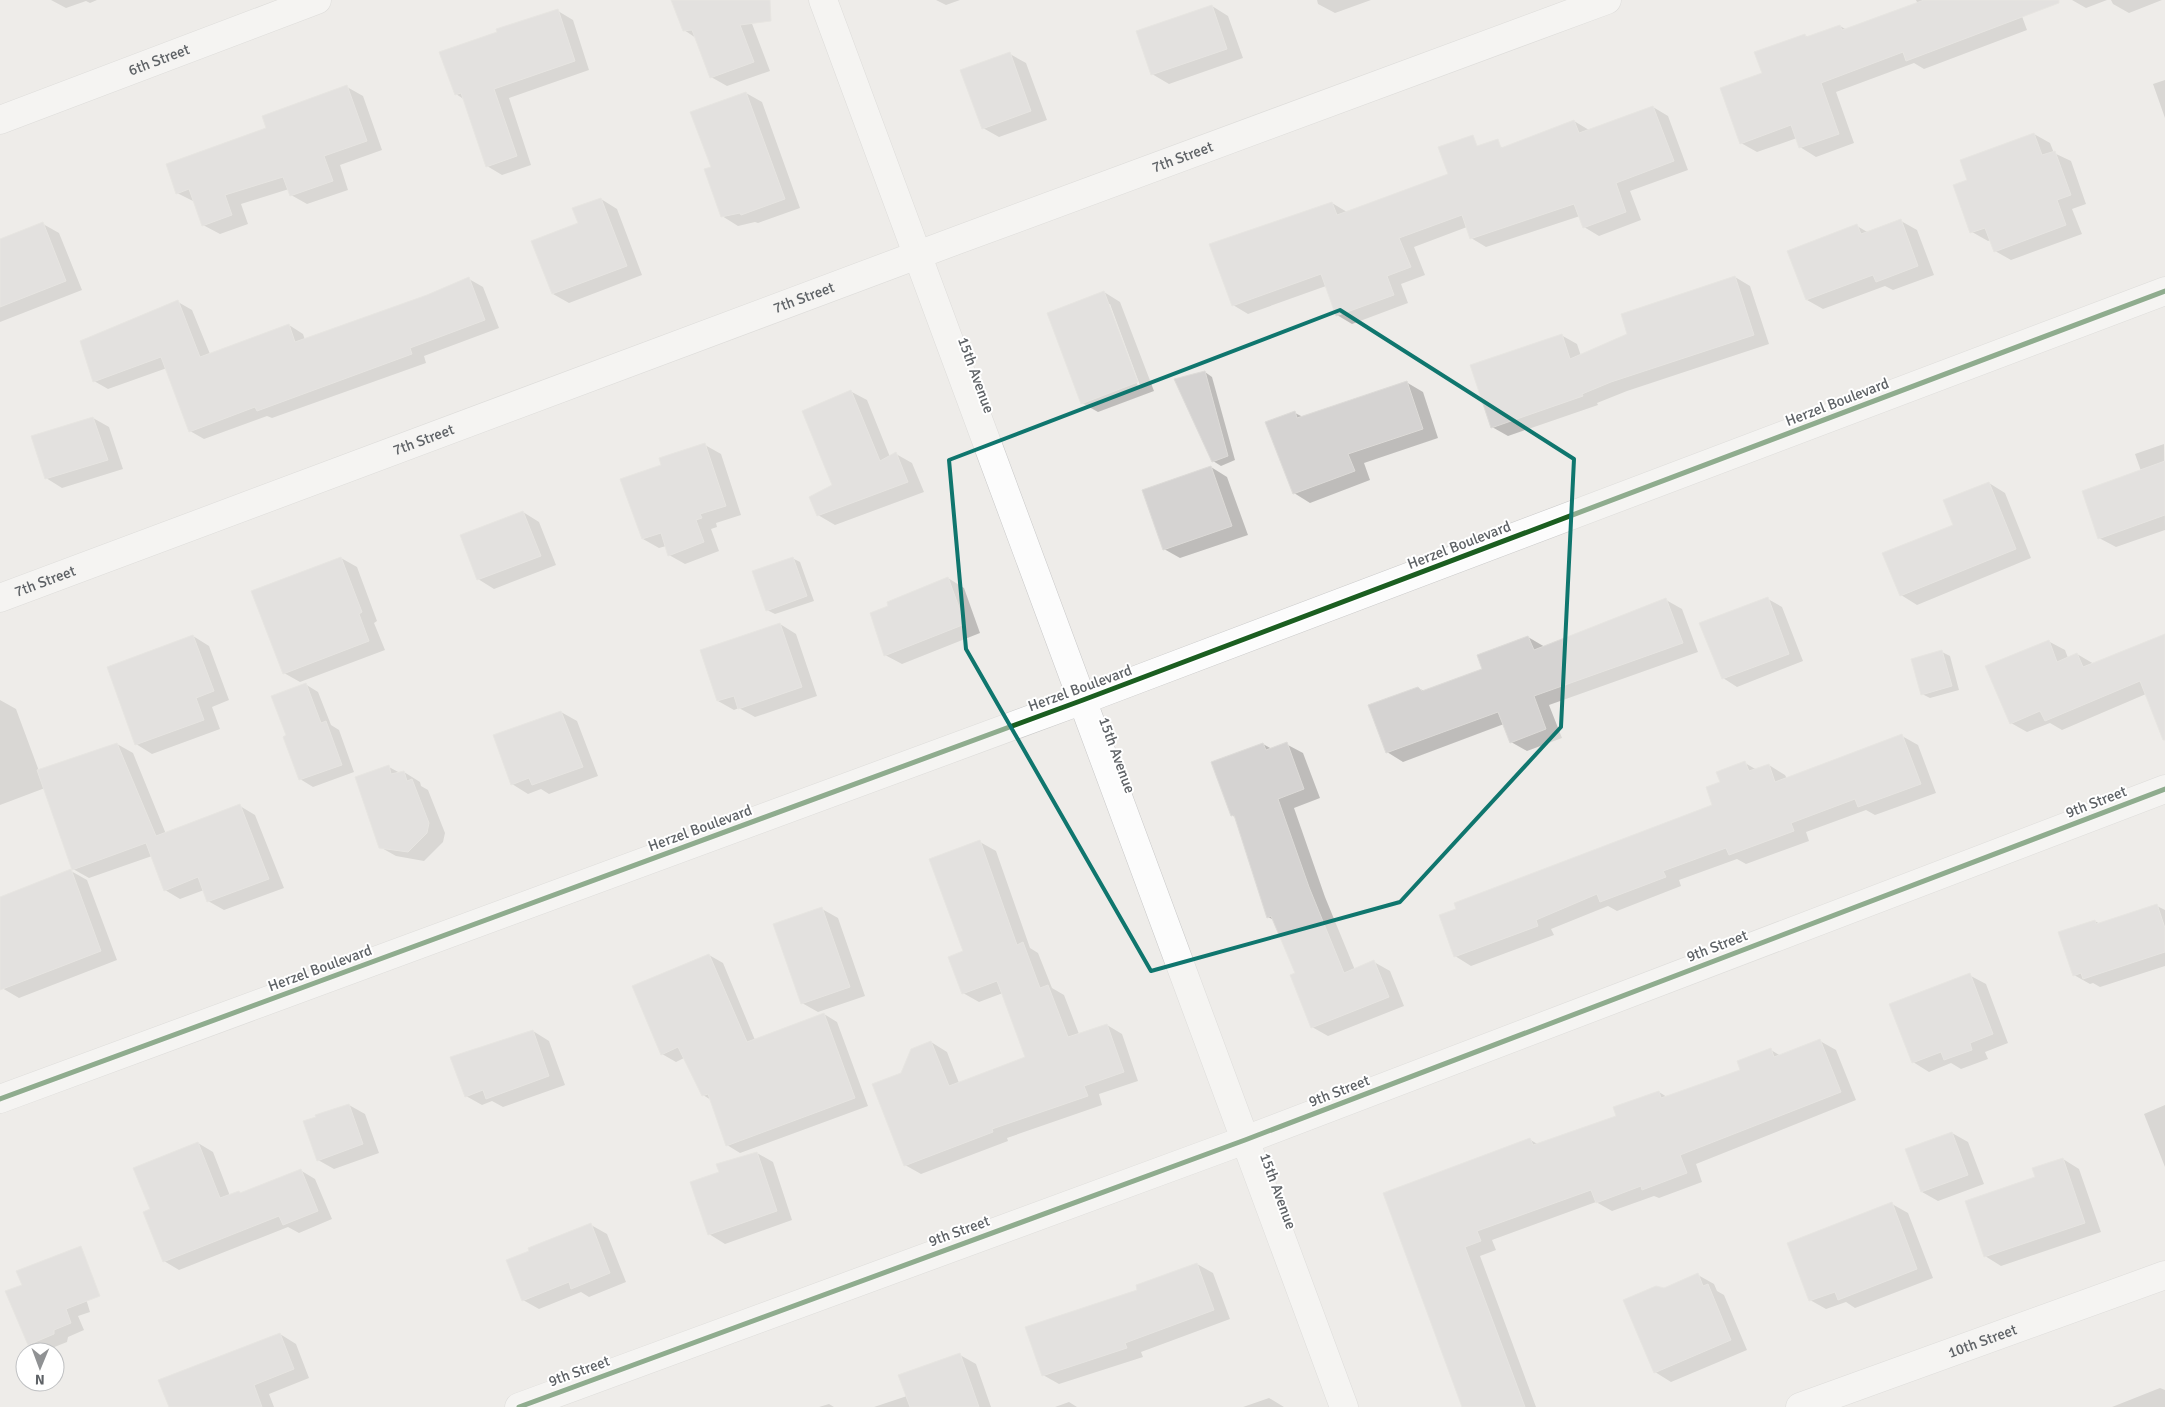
<svg xmlns="http://www.w3.org/2000/svg" width="2165" height="1407" font-family="Signika,sans-serif">
<style>
.shadow{fill:#0003;fill-rule:evenodd}
.building{fill:#d5d3d2;stroke:#dddbd8}
.lines{fill:none;stroke-linecap:round;stroke-linejoin:round}
.minor-casing{stroke:#c8c8c8;stroke-width:29}
.tertiary-casing{stroke:#c8c8c8;stroke-width:29}
.minor{stroke:#fcfcfc;stroke-width:28}
.tertiary{stroke:#fcfcfc;stroke-width:28}
.cycleway-casing{stroke:#fff;stroke-width:8}
.cycleway{stroke:#1b5e20;stroke-width:5}
.marked{fill:none;stroke:#0f766e;stroke-width:4;stroke-linejoin:round}
.labels{text-anchor:middle;dominant-baseline:central;stroke-width:4;stroke-linejoin:round;paint-order:stroke}
.street-label{font-size:15px;fill:#5e6266;stroke:#fff}
</style>
<rect width="100%" height="100%" fill="#eeece9"/>
<!-- shadow -->
<path class="shadow" d="M 51,0 L 97,0 L 90,3 L 86,1 L 66,8 Z
M 672,0 L 743,0 L 770,71 L 727,86 L 711,77 L 696,38 L 684,30 Z
M 936,0 L 960,0 L 946,5 Z
M 1317,0 L 1371,0 L 1335,13 L 1318,4 Z
M 1916,0 L 2016,0 L 2027,30 L 1924,69 L 1914,63 L 1836,92 L 1854,143 L 1816,157 L 1800,147 L 1797,138 L 1757,152 L 1741,143 L 1764,74 L 1805,35 L 1808,37 L 1840,26 L 1847,30 L 1918,4 Z
M 2072,0 L 2107,0 L 2086,8 Z
M 2111,0 L 2162,0 L 2129,13 L 2113,4 Z
M 1212,6 L 1228,16 L 1243,58 L 1169,84 L 1152,74 Z
M 558,11 L 573,20 L 589,70 L 509,98 L 531,165 L 502,175 L 487,166 L 465,100 L 456,94 Z
M 1010,54 L 1026,63 L 1047,120 L 999,137 L 983,128 Z
M 2165,80 L 2165,118 L 2153,84 Z
M 347,87 L 363,96 L 382,150 L 340,165 L 348,190 L 307,204 L 291,195 L 289,189 L 241,204 L 248,224 L 220,234 L 203,225 L 195,202 L 177,193 L 268,129 Z
M 746,93 L 762,102 L 800,208 L 758,223 L 755,222 L 738,226 L 722,216 L 713,168 Z
M 1653,107 L 1668,116 L 1688,170 L 1630,191 L 1641,220 L 1599,236 L 1584,227 L 1580,216 L 1486,247 L 1471,238 L 1467,227 L 1414,247 L 1425,275 L 1401,284 L 1408,303 L 1352,324 L 1337,315 L 1326,286 L 1248,314 L 1233,305 L 1332,203 L 1347,212 L 1449,174 L 1500,146 L 1503,148 L 1574,121 L 1589,130 Z
M 2034,134 L 2050,143 L 2054,153 L 2071,161 L 2086,204 L 2072,209 L 2082,234 L 2011,260 L 1995,251 L 1991,240 L 1988,241 L 1972,232 L 1969,180 Z
M 601,199 L 617,209 L 642,275 L 569,303 L 553,294 L 579,224 Z
M 1901,221 L 1917,230 L 1934,275 L 1893,290 L 1885,286 L 1823,309 L 1807,300 L 1789,252 L 1857,226 L 1869,233 Z
M 43,224 L 59,233 L 82,290 L 0,322 L 0,240 Z
M 1735,277 L 1750,286 L 1769,344 L 1627,391 L 1597,403 L 1598,405 L 1508,436 L 1492,427 L 1561,335 L 1577,344 L 1581,356 L 1629,334 Z
M 469,279 L 483,287 L 499,328 L 424,356 L 426,363 L 272,418 L 267,416 L 204,439 L 190,431 L 167,368 L 108,389 L 94,381 L 178,302 L 192,310 L 210,354 L 289,325 L 303,334 L 305,340 L 427,296 Z
M 1104,292 L 1120,302 L 1154,391 L 1098,412 L 1082,403 ZM 1107,304 L 1110,304 L 1141,388 L 1139,389 Z
M 1205,372 L 1212,377 L 1235,460 L 1221,466 L 1213,461 Z
M 1406,382 L 1423,392 L 1438,438 L 1364,463 L 1370,480 L 1310,503 L 1294,493 L 1295,413 L 1303,417 Z
M 850,391 L 867,400 L 890,457 L 896,454 L 912,463 L 924,492 L 835,525 L 818,515 L 834,486 Z
M 93,418 L 109,427 L 123,469 L 62,488 L 46,478 Z
M 2164,444 L 2165,530 L 2116,547 L 2099,538 L 2141,471 L 2135,454 Z
M 705,445 L 721,454 L 741,515 L 716,523 L 717,527 L 711,529 L 719,551 L 685,564 L 669,555 L 666,546 L 659,548 L 643,539 L 663,466 Z
M 1211,467 L 1227,477 L 1248,535 L 1180,558 L 1164,549 Z
M 1989,483 L 2005,493 L 2031,558 L 1917,605 L 1901,595 Z
M 523,512 L 539,522 L 556,565 L 494,589 L 478,579 Z
M 341,558 L 357,567 L 377,621 L 374,623 L 385,650 L 300,682 L 284,673 Z
M 792,558 L 800,562 L 814,601 L 775,614 L 767,610 Z
M 948,578 L 964,588 L 980,633 L 902,664 L 885,655 Z
M 1768,599 L 1782,607 L 1803,661 L 1737,687 L 1723,678 Z
M 1666,600 L 1682,609 L 1698,652 L 1549,705 L 1562,738 L 1527,751 L 1511,742 L 1504,724 L 1403,762 L 1387,752 L 1418,688 L 1424,691 L 1484,670 L 1528,637 L 1545,647 Z
M 780,624 L 796,634 L 817,696 L 755,717 L 739,708 L 734,710 L 718,701 Z
M 2165,635 L 2165,707 L 2146,694 L 2062,730 L 2050,723 L 2027,732 L 2011,723 L 2048,641 L 2065,650 L 2068,658 L 2077,654 L 2094,664 Z
M 193,636 L 209,646 L 229,700 L 212,707 L 220,729 L 152,754 L 136,744 Z
M 1942,652 L 1950,656 L 1959,690 L 1930,698 L 1922,694 Z
M 305,684 L 318,692 L 331,725 L 339,730 L 354,772 L 313,787 L 300,779 L 288,736 Z
M 0,700 L 16,709 L 39,771 L 117,744 L 133,753 L 166,834 L 240,806 L 255,815 L 284,888 L 224,910 L 208,901 L 204,890 L 180,899 L 165,890 L 152,856 L 89,878 L 73,869 L 45,788 L 0,805 Z
M 561,712 L 577,721 L 598,776 L 549,794 L 541,789 L 528,794 L 512,784 Z
M 1902,736 L 1918,745 L 1936,793 L 1875,815 L 1866,810 L 1806,832 L 1809,841 L 1746,864 L 1737,859 L 1679,880 L 1681,886 L 1617,911 L 1608,906 L 1551,929 L 1554,935 L 1471,966 L 1455,956 L 1714,806 L 1722,783 L 1745,763 L 1757,770 L 1769,765 L 1785,775 L 1787,779 Z
M 1263,744 L 1272,749 L 1286,744 L 1303,753 L 1320,798 L 1294,808 L 1325,897 L 1355,970 L 1374,962 L 1390,971 L 1404,1006 L 1328,1036 L 1312,1027 L 1296,974 L 1274,920 L 1268,917 L 1236,818 L 1232,815 Z
M 389,767 L 400,773 L 404,772 L 420,782 L 421,786 L 428,790 L 445,833 L 443,842 L 424,861 L 396,856 L 380,847 Z
M 980,842 L 996,851 L 1030,948 L 1038,953 L 1052,988 L 1064,995 L 1079,1034 L 1107,1025 L 1122,1034 L 1138,1081 L 1099,1094 L 1102,1105 L 1007,1138 L 1008,1141 L 921,1174 L 905,1165 L 902,1074 L 931,1042 L 947,1052 L 959,1083 L 1027,1057 L 1003,993 L 979,1002 L 963,993 L 965,952 Z
M 71,871 L 87,880 L 117,960 L 19,998 L 2,988 L 0,989 L 0,898 Z
M 2157,906 L 2165,910 L 2165,966 L 2100,987 L 2093,983 L 2090,984 L 2074,975 L 2095,921 L 2100,924 Z
M 822,909 L 838,918 L 865,996 L 818,1012 L 802,1003 Z
M 709,955 L 723,963 L 755,1040 L 824,1014 L 837,1022 L 868,1106 L 740,1153 L 727,1145 L 711,1100 L 703,1095 L 684,1058 L 676,1062 L 662,1054 Z
M 1969,975 L 1986,984 L 2008,1043 L 1985,1052 L 1988,1059 L 1961,1069 L 1951,1063 L 1929,1072 L 1913,1062 Z
M 533,1031 L 549,1041 L 565,1085 L 503,1107 L 492,1101 L 482,1105 L 466,1096 Z
M 1820,1041 L 1836,1050 L 1856,1100 L 1696,1164 L 1702,1182 L 1659,1198 L 1654,1196 L 1612,1211 L 1596,1202 L 1492,1240 L 1496,1250 L 1480,1256 L 1536,1407 L 1464,1407 L 1384,1194 L 1529,1139 L 1539,1145 L 1617,1117 L 1659,1092 L 1667,1097 L 1742,1071 L 1771,1050 L 1781,1056 Z
M 349,1105 L 365,1114 L 379,1153 L 334,1169 L 318,1160 L 318,1118 Z
M 2165,1105 L 2165,1167 L 2144,1114 Z
M 1952,1133 L 1968,1142 L 1984,1184 L 1938,1201 L 1922,1192 Z
M 198,1143 L 213,1152 L 230,1196 L 239,1192 L 242,1194 L 300,1170 L 315,1179 L 332,1219 L 299,1233 L 288,1227 L 179,1270 L 164,1261 L 151,1210 Z
M 757,1153 L 773,1162 L 792,1220 L 725,1244 L 709,1234 L 721,1173 Z
M 2063,1159 L 2079,1169 L 2101,1232 L 2001,1266 L 1985,1256 L 2037,1177 Z
M 1892,1204 L 1908,1213 L 1933,1278 L 1855,1308 L 1846,1302 L 1826,1309 L 1810,1300 Z
M 591,1225 L 607,1234 L 626,1282 L 589,1297 L 581,1292 L 539,1309 L 523,1300 Z
M 75,1262 L 90,1312 L 78,1316 L 84,1330 L 68,1337 L 67,1342 L 42,1352 L 29,1344 Z
M 1197,1264 L 1213,1273 L 1230,1319 L 1141,1352 L 1143,1357 L 1059,1384 L 1043,1375 L 1139,1290 Z
M 1698,1275 L 1714,1284 L 1717,1291 L 1724,1295 L 1747,1350 L 1671,1382 L 1655,1372 Z
M 280,1334 L 296,1344 L 309,1378 L 269,1394 L 274,1407 L 170,1407 Z
M 960,1355 L 976,1364 L 991,1407 L 874,1407 L 907,1396 Z
M 2160,1388 L 2165,1390 L 2165,1407 L 2112,1407 Z
M 1269,1398 L 1284,1407 L 1243,1407 Z
M 1069,1402 L 1077,1407 L 1055,1407 Z
M 829,1404 L 834,1407 L 819,1407 Z"/>
<!-- building -->
<path class="building" d="M 671,0 L 770,0 L 771,21 L 740,25 L 754,62 L 710,78 L 692,30 L 683,31 Z
M 1924,0 L 2059,0 L 2059,3 L 1906,61 L 1903,52 L 1821,83 L 1839,134 L 1799,148 L 1791,125 L 1740,144 L 1720,88 L 1762,73 L 1754,52 L 1805,34 L 1806,37 L 1840,25 L 1842,30 Z
M 1212,5 L 1227,49 L 1151,75 L 1136,31 Z
M 558,9 L 575,61 L 494,89 L 517,156 L 486,167 L 461,93 L 455,95 L 439,52 L 497,32 L 496,29 Z
M 1010,52 L 1031,111 L 982,129 L 960,70 Z
M 347,85 L 367,141 L 324,156 L 333,181 L 290,196 L 283,177 L 225,195 L 232,215 L 202,226 L 189,189 L 176,194 L 166,164 L 266,128 L 262,116 Z
M 746,92 L 785,199 L 741,215 L 740,213 L 721,217 L 704,169 L 711,167 L 690,112 Z
M 1653,106 L 1674,161 L 1616,183 L 1626,212 L 1583,228 L 1574,204 L 1470,239 L 1462,215 L 1399,238 L 1411,267 L 1387,276 L 1394,295 L 1336,316 L 1321,274 L 1232,306 L 1209,244 L 1332,202 L 1337,215 L 1448,174 L 1438,147 L 1473,135 L 1477,146 L 1498,139 L 1501,148 L 1574,120 L 1579,133 Z
M 2034,133 L 2042,155 L 2055,151 L 2071,195 L 2057,200 L 2066,225 L 1994,252 L 1985,228 L 1970,233 L 1953,185 L 1967,180 L 1960,160 Z
M 601,198 L 627,266 L 552,294 L 531,241 L 578,223 L 572,208 Z
M 1901,219 L 1918,266 L 1876,282 L 1873,275 L 1806,300 L 1787,251 L 1857,224 L 1861,234 Z
M 43,222 L 66,281 L 0,307 L 0,239 Z
M 1735,276 L 1754,335 L 1611,382 L 1582,394 L 1583,396 L 1491,428 L 1470,365 L 1562,334 L 1570,359 L 1627,334 L 1621,314 Z
M 469,277 L 485,320 L 410,348 L 412,354 L 257,411 L 255,407 L 189,432 L 161,357 L 93,382 L 80,341 L 178,300 L 200,357 L 289,324 L 295,342 L 427,295 Z
M 1104,291 L 1138,382 L 1081,404 L 1047,313 Z
M 1205,371 L 1228,456 L 1212,462 L 1174,379 Z
M 1407,381 L 1423,429 L 1348,454 L 1355,471 L 1293,494 L 1265,422 L 1295,411 L 1297,418 Z
M 851,390 L 880,461 L 896,452 L 908,482 L 817,516 L 809,497 L 832,485 L 802,411 Z
M 93,417 L 108,460 L 45,479 L 31,436 Z
M 705,443 L 726,506 L 700,514 L 702,518 L 696,520 L 704,542 L 668,556 L 661,533 L 642,539 L 620,479 L 661,465 L 659,458 Z
M 2165,461 L 2165,515 L 2098,539 L 2082,491 Z
M 1211,466 L 1232,526 L 1163,550 L 1142,490 Z
M 1989,482 L 2016,549 L 1900,596 L 1882,553 L 1953,525 L 1943,500 Z
M 523,511 L 541,556 L 477,580 L 460,535 Z
M 341,557 L 362,612 L 359,614 L 369,641 L 283,674 L 251,591 Z
M 793,557 L 807,596 L 766,611 L 752,571 Z
M 948,577 L 965,624 L 884,656 L 870,613 L 888,606 L 887,602 Z
M 1768,597 L 1789,654 L 1722,679 L 1699,623 Z
M 1666,598 L 1683,643 L 1534,696 L 1546,729 L 1510,743 L 1498,712 L 1386,753 L 1368,705 L 1418,687 L 1422,691 L 1482,669 L 1477,655 L 1528,636 L 1534,650 Z
M 780,623 L 802,687 L 738,709 L 734,696 L 717,701 L 700,650 Z
M 2165,634 L 2165,740 L 2163,740 L 2140,681 L 2045,721 L 2040,711 L 2010,724 L 1985,666 L 2049,640 L 2057,662 L 2077,653 L 2083,667 Z
M 193,635 L 214,691 L 196,698 L 204,720 L 135,745 L 107,667 Z
M 1942,650 L 1952,686 L 1921,695 L 1911,659 Z
M 306,683 L 321,723 L 326,721 L 342,765 L 299,780 L 283,737 L 286,735 L 271,696 Z
M 561,711 L 583,767 L 532,785 L 529,778 L 511,785 L 493,735 Z
M 1902,734 L 1921,784 L 1858,807 L 1855,799 L 1791,823 L 1794,831 L 1729,855 L 1726,848 L 1663,871 L 1666,877 L 1600,902 L 1597,894 L 1536,920 L 1538,926 L 1454,957 L 1439,915 L 1456,909 L 1454,903 L 1712,805 L 1706,787 L 1720,782 L 1716,772 L 1745,761 L 1749,771 L 1769,764 L 1775,782 Z
M 1287,742 L 1304,789 L 1278,799 L 1309,887 L 1344,973 L 1374,960 L 1389,997 L 1311,1028 L 1290,975 L 1295,973 L 1271,916 L 1267,918 L 1234,815 L 1231,816 L 1211,762 L 1263,743 L 1266,750 Z
M 117,743 L 156,836 L 240,804 L 269,879 L 207,902 L 198,877 L 164,891 L 146,843 L 72,870 L 37,770 Z
M 389,765 L 391,774 L 404,771 L 407,781 L 412,779 L 429,823 L 427,833 L 408,852 L 379,848 L 355,777 Z
M 980,840 L 1017,945 L 1023,942 L 1040,988 L 1048,985 L 1068,1037 L 1107,1024 L 1124,1072 L 1084,1086 L 1088,1096 L 992,1129 L 993,1132 L 904,1166 L 872,1084 L 901,1073 L 911,1049 L 931,1041 L 949,1086 L 1025,1057 L 997,981 L 962,994 L 948,957 L 963,951 L 929,859 Z
M 71,869 L 101,951 L 0,990 L 0,897 Z
M 2157,904 L 2165,928 L 2165,952 L 2083,979 L 2081,973 L 2073,976 L 2058,932 L 2095,920 L 2096,924 Z
M 822,907 L 850,987 L 801,1004 L 773,924 Z
M 709,954 L 747,1042 L 824,1013 L 855,1098 L 726,1146 L 708,1094 L 702,1096 L 678,1047 L 661,1055 L 632,986 Z
M 1970,973 L 1993,1034 L 1970,1043 L 1972,1050 L 1944,1060 L 1941,1052 L 1912,1063 L 1889,1004 Z
M 533,1030 L 549,1076 L 486,1099 L 483,1090 L 465,1097 L 450,1057 Z
M 1820,1039 L 1841,1092 L 1680,1155 L 1687,1173 L 1642,1190 L 1641,1186 L 1596,1203 L 1591,1190 L 1477,1231 L 1481,1241 L 1465,1247 L 1525,1407 L 1462,1407 L 1383,1193 L 1530,1138 L 1533,1145 L 1616,1116 L 1613,1107 L 1659,1091 L 1661,1098 L 1740,1070 L 1737,1061 L 1771,1048 L 1774,1057 Z
M 349,1104 L 363,1144 L 317,1161 L 303,1121 L 316,1117 L 315,1115 Z
M 1952,1132 L 1968,1175 L 1921,1192 L 1905,1149 Z
M 198,1142 L 220,1198 L 239,1191 L 240,1193 L 301,1169 L 318,1211 L 283,1225 L 279,1216 L 163,1262 L 143,1212 L 150,1209 L 133,1168 Z
M 757,1152 L 777,1211 L 708,1235 L 690,1182 L 719,1172 L 716,1164 Z
M 2063,1158 L 2085,1223 L 1984,1257 L 1965,1201 L 2035,1177 L 2032,1168 Z
M 1892,1202 L 1917,1269 L 1838,1300 L 1835,1292 L 1809,1301 L 1787,1243 Z
M 591,1223 L 610,1273 L 571,1289 L 569,1282 L 522,1301 L 506,1260 L 529,1251 L 528,1248 Z
M 81,1246 L 100,1296 L 66,1309 L 71,1323 L 54,1330 L 54,1334 L 28,1345 L 5,1291 L 22,1285 L 16,1271 Z
M 1197,1263 L 1214,1310 L 1125,1343 L 1127,1348 L 1042,1376 L 1025,1327 L 1137,1290 L 1136,1285 Z
M 1698,1273 L 1703,1286 L 1708,1284 L 1731,1340 L 1654,1373 L 1623,1300 L 1656,1286 L 1664,1288 Z
M 280,1333 L 294,1369 L 254,1385 L 262,1407 L 169,1407 L 158,1380 Z
M 960,1353 L 979,1407 L 910,1407 L 898,1375 Z"/>
<g class="lines">
<defs>
<g id="minor">
<path d="M 823,0 L 1344,1407"/>
<path id="s1" d="M 0,120 L 317,0"/>
<path id="s2" d="M 0,598 L 955,241 L 1607,0"/>
<path d="M 519,1407 L 1245,1140 L 2165,789"/>
<path id="s3" d="M 1800,1407 L 2165,1275"/>
</g>
<path id="tertiary" d="M 0,1099 L 1083,700 L 2165,291"/>
</defs>
<!-- minor casing -->
<use href="#minor" class="minor-casing"/>
<!-- tertiary casing -->
<use href="#tertiary" class="tertiary-casing"/>
<!-- minor -->
<use href="#minor" class="minor"/>
<!-- tertiary -->
<use href="#tertiary" class="tertiary"/>
<defs>
<path id="cycleway" d="M 0,1099 L 1083,700 L 2165,291
M 519,1407 L 1245,1140 L 2165,789"/>
</defs>
<!-- cycleway casing -->
<use href="#cycleway" class="cycleway-casing"/>
<!-- cycleway -->
<use href="#cycleway" class="cycleway"/>
</g>
<!-- marked area -->
<path d="M0 0H2165V1407H0ZM 1340,310 L 1574,459 L 1561,727 L 1400,902 L 1151,971 L 966,649 L 949,460 Z" fill="#eeece9" fill-opacity=".55" fill-rule="evenodd"/>
<path class="marked" d="M 1340,310 L 1574,459 L 1561,727 L 1400,902 L 1151,971 L 966,649 L 949,460 Z"/>
<g class="labels">
<!-- street labels -->
<g class="street-label">
<text stroke="none"><textPath href="#s1" startOffset="170">6th Street</textPath></text>
<text stroke="none"><textPath href="#s2" startOffset="1262">7th Street</textPath></text>
<text stroke="none"><textPath href="#s2" startOffset="858">7th Street</textPath></text>
<text transform="translate(976 375) rotate(70)">15th Avenue</text>
<text transform="translate(1837 402) rotate(-21)">Herzel Boulevard</text>
<text stroke="none"><textPath href="#s2" startOffset="452">7th Street</textPath></text>
<text transform="translate(1459 545) rotate(-21)">Herzel Boulevard</text>
<text stroke="none"><textPath href="#s2" startOffset="48">7th Street</textPath></text>
<text transform="translate(1080 688) rotate(-20)">Herzel Boulevard</text>
<text transform="translate(1117 755) rotate(70)">15th Avenue</text>
<text transform="translate(2096 802) rotate(-21)">9th Street</text>
<text transform="translate(700 828) rotate(-20)">Herzel Boulevard</text>
<text transform="translate(1717 946) rotate(-21)">9th Street</text>
<text transform="translate(320 968) rotate(-20)">Herzel Boulevard</text>
<text transform="translate(1339 1091) rotate(-21)">9th Street</text>
<text transform="translate(1278 1191) rotate(70)">15th Avenue</text>
<text transform="translate(959 1231) rotate(-20)">9th Street</text>
<text stroke="none"><textPath href="#s3" startOffset="194">10th Street</textPath></text>
<text transform="translate(579 1371) rotate(-20)">9th Street</text>
</g>
</g>
<!-- north arrow -->
<g transform="translate(40 1367) rotate(181)"><circle r="24" fill="#ffffff" stroke="#bfc0c2"/>
<path d="M0-4L9 19L0 12L-9 19Z" fill="#909294"/>
<text y="-8" font-size="14" font-weight="bold" text-anchor="middle" fill="#5e6266">N</text>
</g>
</svg>
